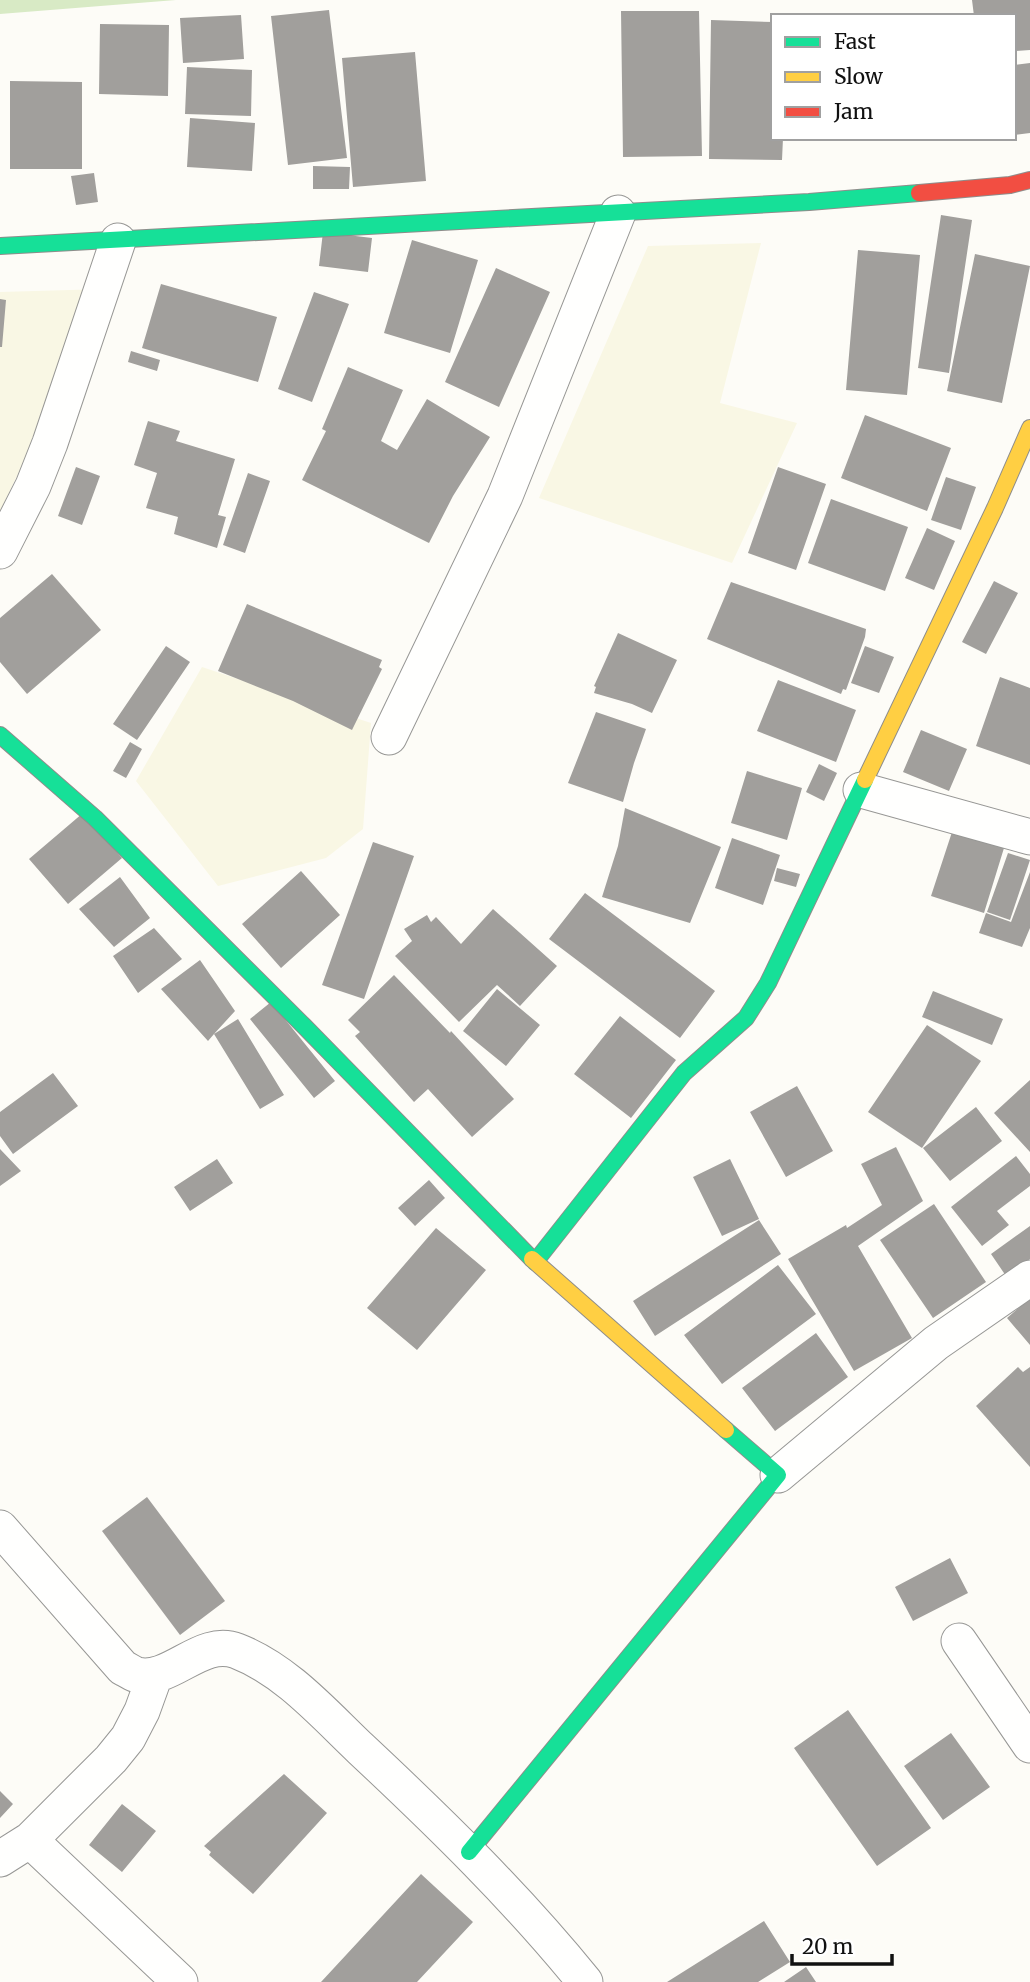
<svg xmlns="http://www.w3.org/2000/svg" width="1030" height="1982" font-family="Merriweather,serif">
<style>
.farmland{fill:#f9f7e4}
.forest{fill:#d8eac5}
.building{fill:#a19f9c}
.lines{fill:none;stroke-linecap:round;stroke-linejoin:round}
.street-casing{stroke:#979795;stroke-width:37}
.fast-casing{stroke:#8e8d8b;stroke-width:18}
.slow-casing{stroke:#8e8d8b;stroke-width:18}
.jam-casing{stroke:#8e8d8b;stroke-width:18}
.street{stroke:#fffffe;stroke-width:35}
.fast{stroke:#16e098;stroke-width:16}
.slow{stroke:#ffcf43;stroke-width:16}
.jam{stroke:#f24e42;stroke-width:16}
</style>
<rect width="100%" height="100%" fill="#fdfcf7"/>
<!-- farmland -->
<path class="farmland" d="M 761,243 L 720,403 L 797,423 L 732,563 L 539,498 L 648,246 Z
M 105,289 L 0,512 L 0,292 Z
M 202,667 L 371,723 L 363,829 L 326,858 L 218,886 L 136,781 Z"/>
<!-- forest -->
<path class="forest" d="M 0,0 L 176,0 L 0,14 Z"/>
<!-- building -->
<path class="building" d="M 972,0 L 1030,0 L 1030,50 L 1014,51 L 1014,16 L 974,16 Z
M 329,10 L 347,158 L 288,165 L 271,16 Z
M 621,11 L 699,11 L 702,156 L 623,157 Z
M 241,15 L 244,59 L 183,63 L 180,18 Z
M 711,20 L 773,22 L 773,138 L 783,138 L 782,160 L 709,159 Z
M 100,24 L 169,25 L 168,96 L 99,94 Z
M 415,52 L 426,181 L 353,187 L 342,58 Z
M 1030,63 L 1030,133 L 1014,135 L 1014,65 Z
M 187,67 L 252,70 L 251,116 L 185,114 Z
M 10,81 L 82,82 L 82,169 L 10,169 Z
M 190,118 L 255,123 L 252,171 L 187,167 Z
M 313,166 L 350,167 L 349,189 L 313,189 Z
M 94,173 L 98,202 L 76,205 L 71,176 Z
M 941,215 L 972,220 L 949,373 L 918,368 Z
M 323,232 L 372,238 L 368,272 L 319,266 Z
M 412,240 L 478,260 L 450,353 L 384,333 Z
M 858,250 L 920,255 L 907,395 L 846,390 Z
M 975,254 L 1030,266 L 1002,403 L 947,391 Z
M 496,268 L 550,292 L 499,407 L 445,382 Z
M 161,284 L 277,317 L 258,382 L 142,348 Z
M 314,292 L 349,304 L 312,402 L 278,389 Z
M 0,299 L 6,300 L 2,347 L 0,347 Z
M 131,351 L 160,360 L 157,371 L 128,362 Z
M 348,367 L 403,390 L 381,441 L 397,450 L 427,399 L 490,437 L 453,496 L 429,543 L 302,480 L 326,431 L 322,429 Z
M 865,415 L 951,448 L 927,511 L 841,478 Z
M 148,421 L 180,431 L 176,441 L 235,459 L 218,515 L 226,517 L 217,548 L 174,534 L 178,517 L 146,508 L 157,473 L 134,465 Z
M 76,467 L 100,476 L 82,525 L 58,516 Z
M 778,467 L 826,484 L 796,570 L 748,553 Z
M 248,473 L 270,481 L 245,553 L 223,545 Z
M 946,477 L 976,487 L 961,530 L 931,520 Z
M 831,499 L 908,527 L 885,591 L 808,563 Z
M 927,528 L 955,541 L 934,590 L 905,578 Z
M 52,574 L 101,630 L 27,694 L 0,662 L 0,618 Z
M 994,581 L 1018,593 L 986,654 L 962,642 Z
M 731,582 L 866,629 L 865,637 L 846,690 L 843,689 L 841,694 L 707,639 Z
M 247,604 L 382,660 L 379,667 L 382,669 L 352,730 L 293,701 L 218,671 Z
M 618,633 L 677,660 L 652,713 L 632,704 L 594,693 L 596,687 L 594,686 Z
M 166,646 L 190,662 L 137,740 L 113,724 Z
M 865,646 L 894,657 L 879,693 L 851,683 Z
M 1000,677 L 1030,688 L 1030,765 L 976,746 Z
M 778,680 L 856,710 L 836,762 L 757,731 Z
M 596,712 L 646,729 L 634,763 L 623,802 L 568,783 Z
M 921,730 L 967,749 L 949,791 L 903,772 Z
M 130,742 L 142,749 L 126,778 L 113,771 Z
M 819,764 L 837,773 L 824,801 L 806,792 Z
M 747,771 L 802,788 L 787,840 L 731,823 Z
M 625,808 L 721,847 L 690,923 L 602,897 L 618,846 Z
M 83,813 L 122,858 L 68,904 L 29,859 Z
M 952,832 L 1004,848 L 984,913 L 931,896 Z
M 732,838 L 780,855 L 763,905 L 715,888 Z
M 373,842 L 414,856 L 364,999 L 322,985 Z
M 1008,853 L 1030,860 L 1010,920 L 987,912 Z
M 777,868 L 800,874 L 796,887 L 774,881 Z
M 301,871 L 340,915 L 281,968 L 242,924 Z
M 1030,872 L 1030,928 L 1022,947 L 979,933 L 986,913 L 1011,922 Z
M 120,877 L 150,918 L 114,947 L 79,909 Z
M 585,893 L 715,991 L 680,1038 L 549,939 Z
M 493,909 L 557,966 L 520,1006 L 497,985 L 459,1022 L 395,956 L 412,941 L 404,929 L 427,915 L 431,922 L 436,917 L 461,944 Z
M 154,928 L 182,959 L 138,993 L 113,956 Z
M 200,960 L 235,1011 L 214,1034 L 238,1019 L 284,1095 L 260,1109 L 214,1034 L 208,1041 L 161,989 Z
M 394,975 L 450,1033 L 451,1031 L 514,1099 L 472,1137 L 428,1089 L 414,1102 L 355,1036 L 360,1032 L 348,1020 Z
M 497,989 L 540,1025 L 506,1066 L 463,1031 Z
M 933,991 L 1003,1019 L 992,1045 L 922,1017 Z
M 271,1002 L 335,1081 L 314,1098 L 250,1019 Z
M 620,1016 L 676,1060 L 631,1118 L 574,1074 Z
M 927,1025 L 981,1061 L 922,1148 L 868,1112 Z
M 53,1073 L 78,1106 L 13,1154 L 0,1136 L 0,1112 Z
M 1030,1080 L 1030,1152 L 994,1113 Z
M 797,1086 L 833,1151 L 786,1177 L 750,1112 Z
M 976,1107 L 1002,1141 L 950,1181 L 923,1148 Z
M 896,1147 L 923,1201 L 858,1246 L 912,1338 L 854,1371 L 788,1259 L 846,1225 L 847,1228 L 882,1205 L 861,1164 Z
M 0,1149 L 21,1171 L 0,1186 Z
M 1016,1156 L 1030,1174 L 1030,1186 L 997,1211 L 1009,1225 L 982,1246 L 951,1207 Z
M 217,1159 L 233,1183 L 190,1211 L 174,1187 Z
M 730,1159 L 759,1219 L 722,1236 L 693,1177 Z
M 429,1180 L 445,1198 L 415,1226 L 398,1208 Z
M 934,1204 L 986,1282 L 933,1318 L 880,1240 Z
M 759,1220 L 781,1254 L 655,1336 L 633,1301 Z
M 1030,1226 L 1030,1259 L 1006,1276 L 991,1254 Z
M 436,1228 L 486,1270 L 417,1350 L 367,1308 Z
M 778,1265 L 816,1314 L 722,1384 L 684,1335 Z
M 1030,1298 L 1030,1345 L 1007,1318 Z
M 816,1333 L 848,1377 L 775,1431 L 742,1388 Z
M 1018,1367 L 1023,1372 L 1030,1367 L 1030,1467 L 976,1406 Z
M 147,1497 L 225,1601 L 180,1635 L 102,1531 Z
M 950,1558 L 968,1593 L 913,1621 L 895,1587 Z
M 848,1710 L 931,1828 L 877,1866 L 794,1748 Z
M 951,1733 L 990,1787 L 943,1820 L 904,1766 Z
M 284,1774 L 327,1813 L 253,1894 L 209,1855 L 211,1852 L 204,1846 Z
M 0,1791 L 13,1804 L 0,1818 Z
M 122,1804 L 156,1831 L 122,1872 L 89,1845 Z
M 421,1874 L 473,1922 L 417,1982 L 321,1982 Z
M 764,1921 L 790,1962 L 758,1982 L 667,1982 Z
M 806,1967 L 816,1982 L 784,1982 Z"/>
<g class="lines">
<defs>
<path id="street" d="M 0,551 L 33,486 L 50,443 L 118,241
M 389,737 L 505,496 L 618,213
M 861,790 L 1030,837
M 778,1475 L 936,1343 L 1030,1278
M 0,1528 L 123,1668 C 128,1670 133,1674 137,1675 C 171,1683 201,1637 237,1651 C 286,1670 324,1714 361,1749 C 440,1823 517,1898 585,1982
M 959,1641 L 1030,1745
M 30,1840 L 180,1982
M 0,1859 L 30,1840 L 111,1759 L 128,1738 L 142,1711 L 155,1675"/>
<path id="fast" d="M 0,246 L 809,202 L 919,193
M 0,735 L 95,818 L 304,1026 L 532,1259
M 535,1262 L 684,1073 L 746,1018 L 768,983 L 865,780
M 469,1852 L 778,1475 L 726,1430"/>
<path id="slow" d="M 865,780 L 995,508 L 1030,428
M 532,1259 L 726,1430"/>
<path id="jam" d="M 919,193 L 1010,185 L 1030,180"/>
</defs>
<!-- street casing -->
<use href="#street" class="street-casing"/>
<!-- fast casing -->
<use href="#fast" class="fast-casing"/>
<!-- slow casing -->
<use href="#slow" class="slow-casing"/>
<!-- jam casing -->
<use href="#jam" class="jam-casing"/>
<!-- street -->
<use href="#street" class="street"/>
<!-- fast -->
<use href="#fast" class="fast"/>
<!-- slow -->
<use href="#slow" class="slow"/>
<!-- jam -->
<use href="#jam" class="jam"/>
</g>
<!-- legend -->
<rect x="771" y="14" width="245" height="126" fill="#ffffff" stroke="#a0a0a0" stroke-width="2"/>
<rect x="785" y="37" width="35" height="10" fill="#16e098" stroke="#a0a0a0" stroke-width="2"/>
<text x="834" y="49" font-size="21" fill="#111111">Fast</text>
<rect x="785" y="72" width="35" height="10" fill="#ffcf43" stroke="#a0a0a0" stroke-width="2"/>
<text x="834" y="84" font-size="21" fill="#111111">Slow</text>
<rect x="785" y="107" width="35" height="10" fill="#f24e42" stroke="#a0a0a0" stroke-width="2"/>
<text x="834" y="119" font-size="21" fill="#111111">Jam</text>
<!-- scale -->
<path d="M792 1954v10h100v-10" fill="none" stroke="#111111" stroke-width="3.5"/>
<text x="802" y="1954" font-size="21" fill="#111111" stroke="#ffffff" stroke-width="5" paint-order="stroke">20 m</text>
</svg>
